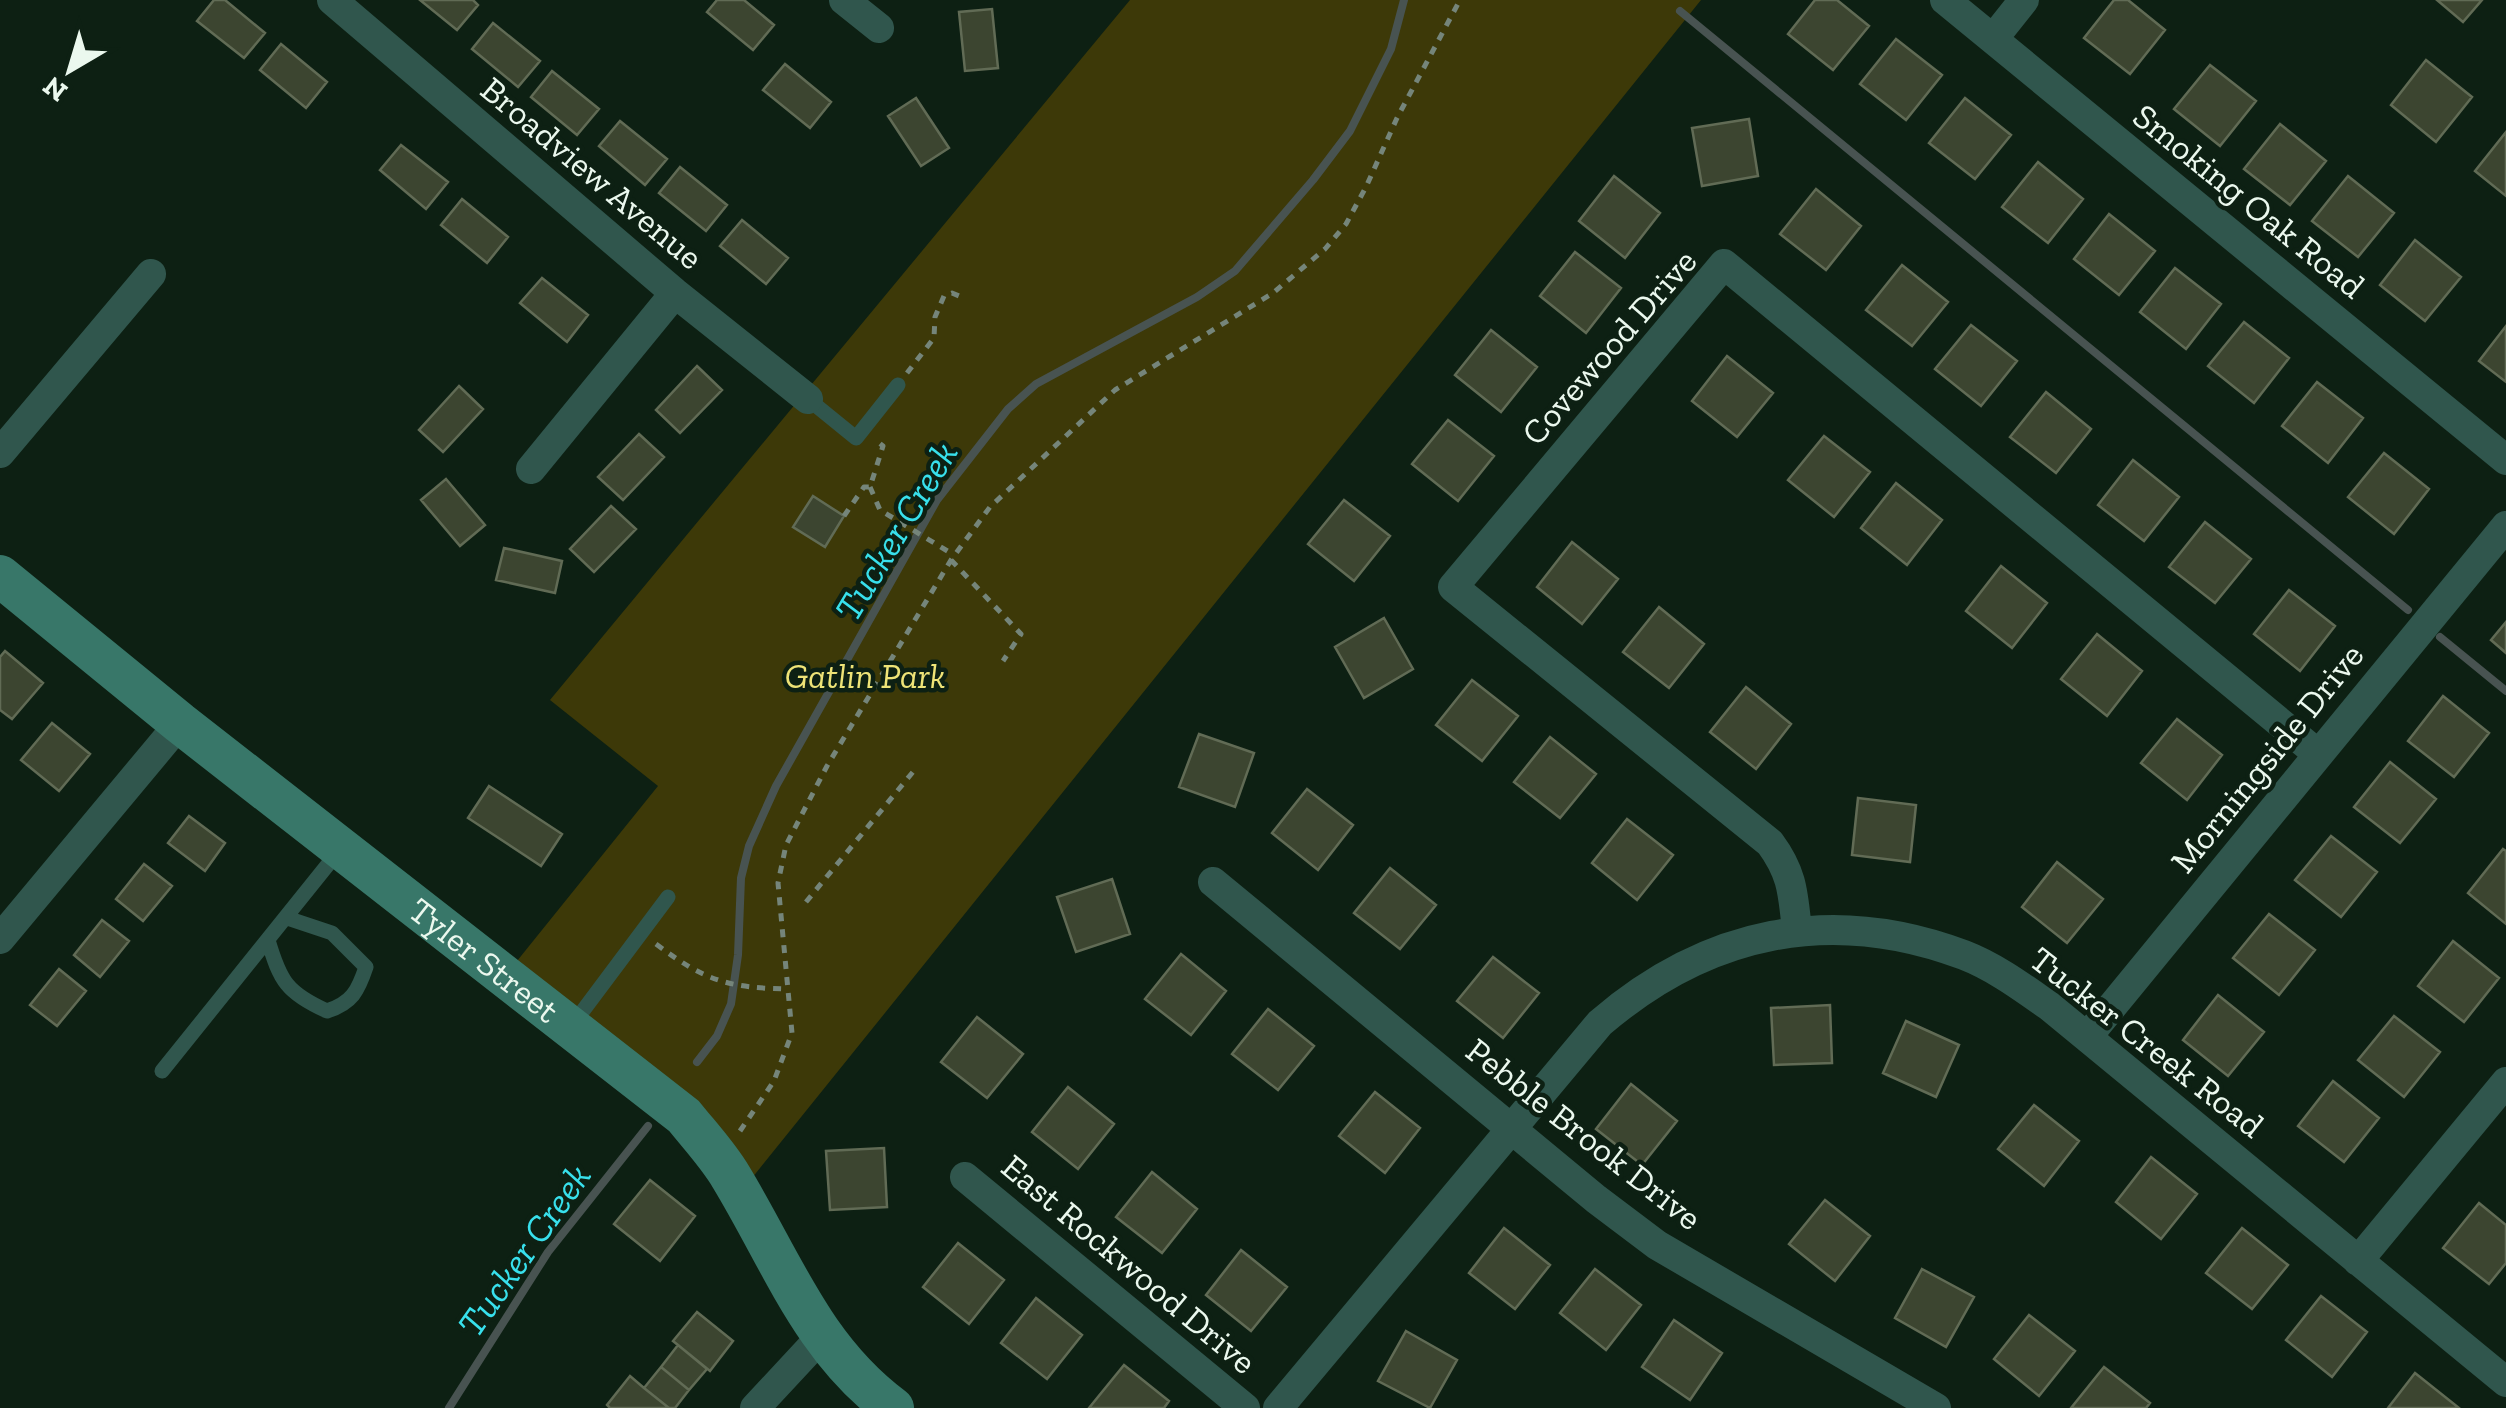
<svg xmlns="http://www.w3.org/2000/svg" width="2506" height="1408" font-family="'Zilla Slab',serif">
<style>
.green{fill:#3d3908}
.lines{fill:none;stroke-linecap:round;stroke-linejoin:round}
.stream{stroke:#485351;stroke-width:8}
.building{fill:#3c4530;stroke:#616b55;stroke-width:2.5}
.path{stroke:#75857a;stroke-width:5;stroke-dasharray:8 8;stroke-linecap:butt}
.lane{stroke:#30564d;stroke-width:15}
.street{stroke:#30564d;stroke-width:30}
.secondary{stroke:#387769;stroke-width:42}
.labels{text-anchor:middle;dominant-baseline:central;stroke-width:9;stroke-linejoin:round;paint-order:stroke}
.street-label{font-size:35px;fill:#ebf8ee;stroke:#0d2013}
.park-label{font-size:35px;font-style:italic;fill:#eee377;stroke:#0d2013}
.water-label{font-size:38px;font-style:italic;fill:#38e0ec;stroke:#0d2013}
</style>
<rect width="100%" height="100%" fill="#0d2013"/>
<!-- green -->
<path class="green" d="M 1130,0 L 1701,0 L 752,1178 L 517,961 L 658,786 L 550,700 Z"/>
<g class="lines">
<!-- stream -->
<path class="stream" d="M 1680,11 L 2408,610
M 2440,637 L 2506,691
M 697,1062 L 717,1036 L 731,1004 L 738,955 L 741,878 L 749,846 L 776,786 L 937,500 L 1008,409 L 1036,384 L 1197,297 L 1235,271 L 1313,180 L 1350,131 L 1391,49 L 1404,0
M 449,1408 L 548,1252 L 648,1126"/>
</g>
<!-- building -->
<path class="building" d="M 214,0 L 225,0 L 265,33 L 244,58 L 197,21 Z
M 420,0 L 473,0 L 478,5 L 457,30 Z
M 717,0 L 744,0 L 774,25 L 753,50 L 707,12 Z
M 1815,0 L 1837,0 L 1869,26 L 1833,70 L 1788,34 Z
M 2114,0 L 2128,0 L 2165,30 L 2130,74 L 2084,38 Z
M 2437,0 L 2482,0 L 2463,22 Z
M 992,9 L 998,68 L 965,71 L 959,12 Z
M 493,23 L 540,61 L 518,87 L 472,49 Z
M 1896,39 L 1942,75 L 1906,120 L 1860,84 Z
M 281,44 L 327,82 L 306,108 L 260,70 Z
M 2426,60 L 2472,97 L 2436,142 L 2391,105 Z
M 785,64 L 831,102 L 810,128 L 763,90 Z
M 2210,65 L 2256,101 L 2220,146 L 2174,109 Z
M 552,71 L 599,109 L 577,135 L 531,97 Z
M 916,98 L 949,148 L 921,166 L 888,116 Z
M 1965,98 L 2011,135 L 1975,179 L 1929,143 Z
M 1749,119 L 1758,176 L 1702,186 L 1692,128 Z
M 620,121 L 667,159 L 645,185 L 599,146 Z
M 2280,124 L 2326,161 L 2290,205 L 2244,169 Z
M 2506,132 L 2506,196 L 2475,171 Z
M 401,145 L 448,182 L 426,209 L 380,170 Z
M 2038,162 L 2083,199 L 2048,243 L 2002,207 Z
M 680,167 L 727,205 L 706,231 L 659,193 Z
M 1614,176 L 1660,213 L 1625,258 L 1579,221 Z
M 2348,176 L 2394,213 L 2358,257 L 2312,221 Z
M 1816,189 L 1861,226 L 1826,270 L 1780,234 Z
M 462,199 L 508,237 L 487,263 L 441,225 Z
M 2109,214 L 2155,251 L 2119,295 L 2074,259 Z
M 742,220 L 788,258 L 766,284 L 720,246 Z
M 2415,240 L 2461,277 L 2425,321 L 2380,285 Z
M 1575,252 L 1621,288 L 1586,333 L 1540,296 Z
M 1902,265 L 1948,302 L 1912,346 L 1866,310 Z
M 2175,268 L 2221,304 L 2186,349 L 2140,312 Z
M 542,278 L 588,315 L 567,342 L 520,303 Z
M 2244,322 L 2289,358 L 2254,403 L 2208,366 Z
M 1971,325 L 2017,361 L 1981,406 L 1935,369 Z
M 2506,326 L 2506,382 L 2479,361 Z
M 1491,330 L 1537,367 L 1501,412 L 1455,375 Z
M 1727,356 L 1773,393 L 1737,437 L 1692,401 Z
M 697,366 L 722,390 L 680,433 L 656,410 Z
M 2317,382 L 2363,418 L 2328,463 L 2282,426 Z
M 459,386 L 483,409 L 443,452 L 419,430 Z
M 2046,392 L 2091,429 L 2056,473 L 2010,437 Z
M 1448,420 L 1494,456 L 1458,501 L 1412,464 Z
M 639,434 L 664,457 L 623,500 L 598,477 Z
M 1824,436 L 1870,472 L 1834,517 L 1788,480 Z
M 2384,453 L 2429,489 L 2394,534 L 2348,497 Z
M 2133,460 L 2179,497 L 2144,541 L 2098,505 Z
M 446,479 L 485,525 L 460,546 L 421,500 Z
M 1896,483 L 1942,520 L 1907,565 L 1861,528 Z
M 813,496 L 844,516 L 825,547 L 793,527 Z
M 1344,500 L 1390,536 L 1354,581 L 1308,544 Z
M 611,506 L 636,529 L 594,572 L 570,549 Z
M 2205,522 L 2251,559 L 2215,603 L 2169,567 Z
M 1572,542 L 1618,579 L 1582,624 L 1537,587 Z
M 504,548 L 562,561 L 555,593 L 496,580 Z
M 2001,566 L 2047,603 L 2012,648 L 1966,611 Z
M 2289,590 L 2335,626 L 2300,671 L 2254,634 Z
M 1659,607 L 1704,644 L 1669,688 L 1623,652 Z
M 1384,618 L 1413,669 L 1364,698 L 1335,647 Z
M 2506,622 L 2506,653 L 2491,640 Z
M 2097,634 L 2142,671 L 2107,716 L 2061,679 Z
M 5,651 L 43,683 L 12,719 L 0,710 L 0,657 Z
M 1472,680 L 1518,716 L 1482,761 L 1436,725 Z
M 1746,687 L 1791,724 L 1756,769 L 1710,732 Z
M 2443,696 L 2489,733 L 2454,777 L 2408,741 Z
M 2177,719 L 2222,755 L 2187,800 L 2141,763 Z
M 52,723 L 90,754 L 59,791 L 21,760 Z
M 1199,734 L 1254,753 L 1235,807 L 1179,787 Z
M 1550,737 L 1596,774 L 1560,818 L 1514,782 Z
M 2390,762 L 2436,799 L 2400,843 L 2354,807 Z
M 489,786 L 562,834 L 541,866 L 468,818 Z
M 1307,789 L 1353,825 L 1318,870 L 1272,833 Z
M 1858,798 L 1916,805 L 1910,862 L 1852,855 Z
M 189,816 L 225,843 L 205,871 L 168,843 Z
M 1627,819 L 1673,855 L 1637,900 L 1592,863 Z
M 2331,836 L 2377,872 L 2341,917 L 2295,880 Z
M 2503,849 L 2506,851 L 2506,924 L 2468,893 Z
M 2057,862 L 2103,899 L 2067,943 L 2022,907 Z
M 144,864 L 172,886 L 143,921 L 116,899 Z
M 1390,868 L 1436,905 L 1400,949 L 1354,913 Z
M 1112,879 L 1130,934 L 1076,952 L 1057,897 Z
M 2269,914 L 2315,950 L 2279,995 L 2233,958 Z
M 102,920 L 129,941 L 100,977 L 74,955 Z
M 2453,941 L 2499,978 L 2464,1022 L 2418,986 Z
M 1181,954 L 1226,991 L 1191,1035 L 1145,999 Z
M 1493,957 L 1539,993 L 1503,1038 L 1457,1001 Z
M 59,969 L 86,991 L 57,1026 L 30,1005 Z
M 2218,995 L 2264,1032 L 2228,1076 L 2183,1040 Z
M 1830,1005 L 1832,1063 L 1774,1065 L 1771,1008 Z
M 1268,1009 L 1314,1046 L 1278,1090 L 1232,1054 Z
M 2394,1016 L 2440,1052 L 2404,1097 L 2358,1060 Z
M 977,1017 L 1023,1054 L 987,1098 L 941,1062 Z
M 1906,1021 L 1959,1045 L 1936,1097 L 1883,1073 Z
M 2333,1081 L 2379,1118 L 2344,1162 L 2298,1126 Z
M 1631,1084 L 1677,1121 L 1642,1165 L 1596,1129 Z
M 1068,1087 L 1114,1124 L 1078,1169 L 1032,1132 Z
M 1375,1092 L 1420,1128 L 1385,1173 L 1339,1136 Z
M 2034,1105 L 2079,1141 L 2044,1186 L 1998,1149 Z
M 884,1148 L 887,1207 L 830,1210 L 826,1151 Z
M 2151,1157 L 2197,1194 L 2161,1239 L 2116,1202 Z
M 1152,1172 L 1197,1209 L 1162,1253 L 1116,1217 Z
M 650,1180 L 695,1216 L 660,1261 L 614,1224 Z
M 1825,1200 L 1870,1236 L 1835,1281 L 1789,1244 Z
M 2479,1203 L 2506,1225 L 2506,1263 L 2489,1284 L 2443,1248 Z
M 1504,1228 L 1550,1265 L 1515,1309 L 1469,1273 Z
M 2242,1228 L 2288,1265 L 2252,1309 L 2206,1273 Z
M 958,1243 L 1004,1280 L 969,1324 L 923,1287 Z
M 1241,1250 L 1287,1287 L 1251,1331 L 1206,1295 Z
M 1595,1269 L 1641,1305 L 1606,1350 L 1560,1313 Z
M 1922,1269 L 1974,1297 L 1946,1347 L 1895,1318 Z
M 2321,1296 L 2367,1332 L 2332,1377 L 2286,1340 Z
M 1036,1298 L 1082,1335 L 1047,1379 L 1001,1343 Z
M 697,1312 L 733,1341 L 710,1371 L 673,1341 Z
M 2029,1315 L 2075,1351 L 2039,1396 L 1994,1359 Z
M 1674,1320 L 1722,1353 L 1690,1400 L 1642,1367 Z
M 1406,1331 L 1457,1360 L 1430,1408 L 1378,1381 Z
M 678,1345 L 707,1369 L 689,1390 L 661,1367 Z
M 1124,1365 L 1169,1401 L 1164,1408 L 1089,1408 Z
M 661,1367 L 689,1390 L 675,1408 L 669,1408 L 644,1388 Z
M 2104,1367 L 2150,1403 L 2146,1408 L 2071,1408 Z
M 2415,1373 L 2459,1408 L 2388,1408 Z
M 630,1376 L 644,1388 L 669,1408 L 610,1408 L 607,1405 Z"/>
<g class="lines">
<!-- path -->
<path class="path" d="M 907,373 L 934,338 L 935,317 L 944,296 L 952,293 L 966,299
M 870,487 L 880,510 L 954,555
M 844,516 L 864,487 L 870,487 L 883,446 L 878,442
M 951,560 L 1021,634 L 1003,661
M 806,902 L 917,767
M 656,944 C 704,980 727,988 788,989
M 740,1131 L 774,1081 L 792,1033 L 778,883 L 786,845 L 827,766 L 951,560 L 990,507 L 1115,390 L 1273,293 L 1325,249 L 1346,224 L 1366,187 L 1397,118 L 1460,0"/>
<!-- lane -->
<path class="lane" d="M 808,399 L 856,438 L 898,385
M 268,940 C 280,981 287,993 327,1011 C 352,1003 358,991 366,967 L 332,933 L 287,918
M 573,1024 L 668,897
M 162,1071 L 338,852"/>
<!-- street -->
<path class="street" d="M 332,0 L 675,293 L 808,399
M 844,0 L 879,28
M 1945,0 L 2506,460
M 1993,39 L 2024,0
M 0,453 L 151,274
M 531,469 L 675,293
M 1213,882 L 1596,1199 L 1657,1245 L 1936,1408
M 1797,931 C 1793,894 1793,874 1770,843 L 1453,587 L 1724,264 L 2318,754
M 0,939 L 180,723
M 2087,1037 L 2506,526
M 965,1177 L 1245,1408
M 2358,1261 L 2506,1082
M 755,1408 L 821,1337
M 1278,1408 L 1600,1023 C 1707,931 1831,905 1964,955 C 1995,967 2022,987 2049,1006 L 2506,1382"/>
<!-- secondary -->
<path class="secondary" id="s1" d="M 0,576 L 180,723 L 684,1116 C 700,1136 718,1155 731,1177 C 782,1261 812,1348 893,1408"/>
</g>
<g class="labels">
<!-- street labels -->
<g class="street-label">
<text transform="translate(592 173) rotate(40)">Broadview Avenue</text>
<text transform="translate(2249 201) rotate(39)">Smoking Oak Road</text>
<text transform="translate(1609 347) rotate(-49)">Covewood Drive</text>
<text transform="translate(2267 758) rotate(-51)">Morningside Drive</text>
<text stroke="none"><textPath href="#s1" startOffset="618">Tyler Street</textPath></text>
<text transform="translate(2147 1042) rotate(38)">Tucker Creek Road</text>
<text transform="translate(1584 1134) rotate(38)">Pebble Brook Drive</text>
<text transform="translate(1129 1264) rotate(40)">East Rockwood Drive</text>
</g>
<!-- park labels -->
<g class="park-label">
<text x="865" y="676">Gatlin Park</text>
</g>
<!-- water labels -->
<g class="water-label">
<text transform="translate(896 531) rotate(-59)">Tucker Creek</text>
<text transform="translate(524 1250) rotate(-55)">Tucker Creek</text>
</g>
</g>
<!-- north arrow -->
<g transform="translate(70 70) rotate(218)" stroke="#0d2013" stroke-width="8" paint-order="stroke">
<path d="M0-8L18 38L0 25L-18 38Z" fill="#ebf8ee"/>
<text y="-15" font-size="28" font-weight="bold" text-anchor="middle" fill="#ebf8ee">N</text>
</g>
</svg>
